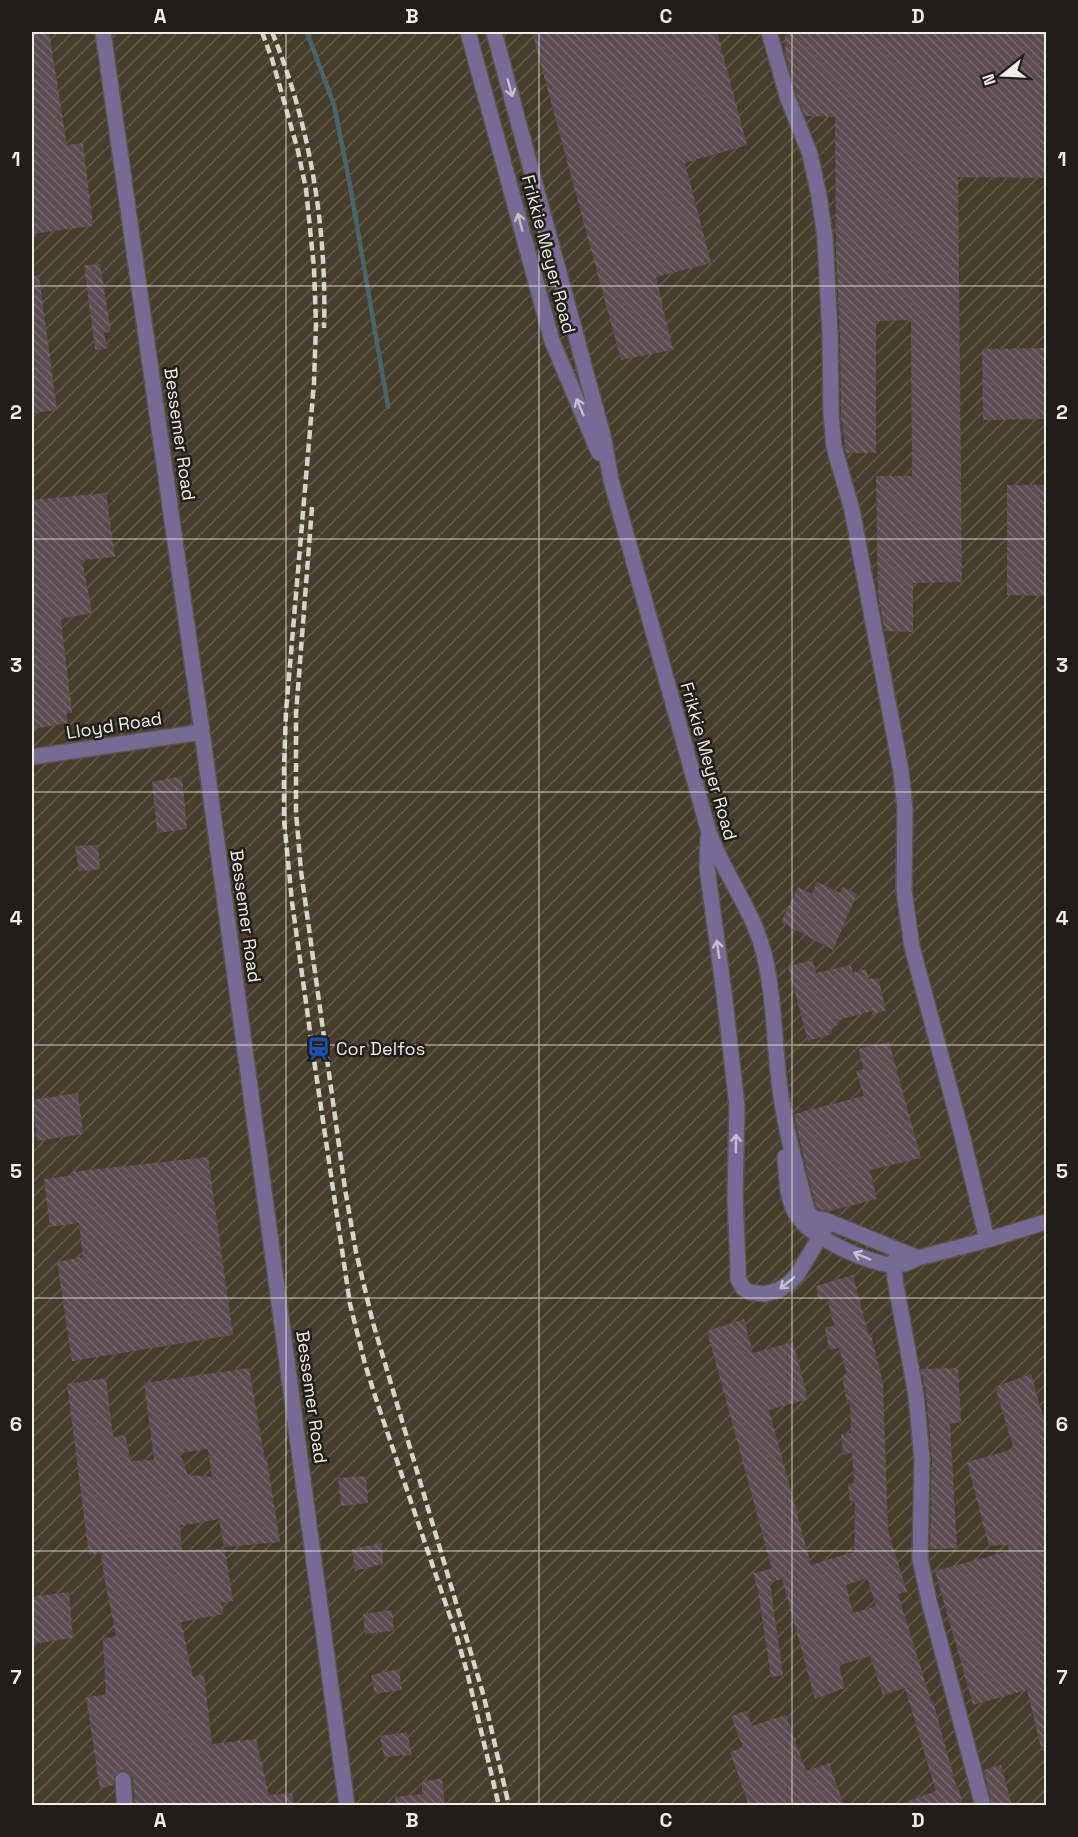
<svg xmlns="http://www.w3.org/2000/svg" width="1078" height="1837" font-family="'Space Grotesk',sans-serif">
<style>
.industrial{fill:url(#industrial-furrows)}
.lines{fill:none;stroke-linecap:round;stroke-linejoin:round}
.stream{stroke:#48656d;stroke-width:4.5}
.building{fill:url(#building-back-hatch);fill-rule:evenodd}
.minor-casing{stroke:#585447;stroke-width:18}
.minor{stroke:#786a94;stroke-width:15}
.rail{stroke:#d7d4ca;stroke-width:4.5;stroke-dasharray:9 4.5;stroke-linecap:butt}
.oneway{stroke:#c7c0c9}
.grid{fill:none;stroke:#f1eee5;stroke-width:1.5;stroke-opacity:0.55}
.labels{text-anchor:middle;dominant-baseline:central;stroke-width:5;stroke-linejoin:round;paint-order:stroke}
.street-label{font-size:18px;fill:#f1eee5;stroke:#201e18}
.poi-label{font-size:18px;fill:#f1eee5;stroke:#201e18;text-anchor:start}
.neatline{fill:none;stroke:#f1eee5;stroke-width:2}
.grid-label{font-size:20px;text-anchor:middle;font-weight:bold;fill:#f1eee5}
</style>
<defs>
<pattern id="industrial-furrows" width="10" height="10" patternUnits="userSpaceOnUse" patternTransform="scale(1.5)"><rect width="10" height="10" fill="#483d2d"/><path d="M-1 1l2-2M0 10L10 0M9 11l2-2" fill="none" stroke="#63594b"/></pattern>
<pattern id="building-back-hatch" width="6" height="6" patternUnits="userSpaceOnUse" patternTransform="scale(1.5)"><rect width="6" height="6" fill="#5d4c52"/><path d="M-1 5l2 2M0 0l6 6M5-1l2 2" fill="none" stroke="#75666b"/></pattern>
</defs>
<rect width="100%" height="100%" fill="#3b3729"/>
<!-- industrial -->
<path class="industrial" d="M 32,32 L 1046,32 L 1046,1805 L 32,1806 Z"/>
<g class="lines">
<!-- stream -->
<path class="stream" d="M 307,32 L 334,105 L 350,185 L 388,407"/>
</g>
<!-- building -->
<path class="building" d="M 32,32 L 49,32 L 67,145 L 83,143 L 93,226 L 32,234 Z
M 532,32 L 717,32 L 747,145 L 685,163 L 711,263 L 656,277 L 673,350 L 621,360 Z
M 785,32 L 1047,32 L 1047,178 L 958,177 L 962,582 L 913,583 L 913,632 L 885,631 L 878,595 L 876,476 L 912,476 L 911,320 L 876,321 L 876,453 L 846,453 L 841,413 L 840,334 L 836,255 L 835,117 L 805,116 L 797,96 L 785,52 Z
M 100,264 L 111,332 L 104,333 L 108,348 L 95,350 L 84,265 Z
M 39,275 L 57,410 L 32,413 L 32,276 Z
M 1047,348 L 1047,419 L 983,420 L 982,349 Z
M 1007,485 L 1047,485 L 1047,596 L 1007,595 Z
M 106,493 L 115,557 L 82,560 L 92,613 L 61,619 L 72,713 L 66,713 L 68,723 L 32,729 L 32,500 Z
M 182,776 L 187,829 L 157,833 L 152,782 Z
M 98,845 L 100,869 L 79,871 L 75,846 Z
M 817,882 L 840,893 L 843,887 L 857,894 L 833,950 L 781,922 L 798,887 L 812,894 Z
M 813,960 L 816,973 L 851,965 L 853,973 L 866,969 L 869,979 L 878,978 L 886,1010 L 872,1015 L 872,1011 L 837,1020 L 838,1025 L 831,1028 L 832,1034 L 808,1041 L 788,966 Z
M 889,1042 L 921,1158 L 870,1170 L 877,1199 L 829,1211 L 819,1209 L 816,1206 L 808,1176 L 794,1114 L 864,1096 L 856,1071 L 864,1069 L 858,1049 Z
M 78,1093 L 83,1134 L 37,1141 L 33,1100 Z
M 208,1157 L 233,1335 L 72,1361 L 57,1262 L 83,1257 L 79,1223 L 50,1227 L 44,1179 L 73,1175 L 72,1172 Z
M 853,1275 L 869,1336 L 871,1335 L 883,1383 L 888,1530 L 907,1592 L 898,1594 L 931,1701 L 933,1701 L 957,1789 L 959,1789 L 963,1806 L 901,1806 L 900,1804 L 936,1791 L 905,1688 L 883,1695 L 870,1656 L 839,1665 L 845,1688 L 815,1699 L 782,1579 L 770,1582 L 783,1675 L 771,1677 L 758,1590 L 753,1573 L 772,1569 L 707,1331 L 744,1319 L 753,1353 L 793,1342 L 808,1399 L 769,1410 L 811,1565 L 854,1552 L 855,1500 L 850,1501 L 848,1484 L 854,1483 L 852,1453 L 843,1455 L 841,1434 L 851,1433 L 850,1404 L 847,1404 L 842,1376 L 847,1375 L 839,1348 L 829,1350 L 825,1327 L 834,1326 L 827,1298 L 819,1300 L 816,1286 ZM 867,1578 L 876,1606 L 853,1613 L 846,1585 Z
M 249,1368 L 265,1460 L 267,1460 L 280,1542 L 224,1547 L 219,1519 L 180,1526 L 182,1551 L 225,1549 L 233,1601 L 221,1603 L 224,1614 L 181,1622 L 193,1677 L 204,1675 L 212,1744 L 256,1739 L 269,1795 L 292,1793 L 294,1806 L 135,1806 L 133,1779 L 128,1772 L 123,1770 L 118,1772 L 114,1776 L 114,1785 L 100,1788 L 86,1697 L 106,1695 L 103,1639 L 116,1636 L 104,1577 L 101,1553 L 89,1555 L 67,1384 L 106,1378 L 113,1437 L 125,1435 L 131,1461 L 154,1460 L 144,1383 ZM 208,1449 L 212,1477 L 188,1475 L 180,1453 Z
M 958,1368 L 961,1422 L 950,1424 L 957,1548 L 930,1549 L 932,1458 L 926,1394 L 921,1369 Z
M 1031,1374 L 1047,1431 L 1047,1751 L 1042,1751 L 1027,1690 L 973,1705 L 935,1571 L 1009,1551 L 1008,1545 L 989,1546 L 967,1462 L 1014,1449 L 995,1387 Z
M 366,1476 L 368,1503 L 341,1506 L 338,1478 Z
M 382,1543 L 383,1564 L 355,1571 L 352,1549 Z
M 69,1592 L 73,1638 L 32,1644 L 32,1597 Z
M 392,1610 L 394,1631 L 365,1634 L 363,1614 Z
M 399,1669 L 402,1690 L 375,1694 L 371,1675 Z
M 746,1711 L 752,1726 L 786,1715 L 806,1771 L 829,1763 L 844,1806 L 749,1806 L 730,1752 L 743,1747 L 731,1716 Z
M 407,1732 L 412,1755 L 384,1757 L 380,1736 Z
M 1001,1765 L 1012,1806 L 992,1806 L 984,1770 Z
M 442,1778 L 445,1806 L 396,1806 L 395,1797 L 422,1794 L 422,1782 Z"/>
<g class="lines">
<defs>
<path id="minor" d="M 103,32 L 202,732 L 347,1806
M 468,32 L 552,341 L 599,453
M 494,32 L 603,436 L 611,480 L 708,829 C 722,873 753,908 764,954 C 774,995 774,1039 779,1081 C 784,1125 796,1168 807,1210 C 810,1216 815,1220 822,1219 L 918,1258
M 769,32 L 788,99 L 810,154 L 819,196 L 825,237 L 830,334 L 831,413 L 834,447 L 852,510 L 901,771 L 905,810 L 904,891 L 912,947 L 961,1131 L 987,1240
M 32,757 L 202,732
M 708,838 L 707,868 L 724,993 L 737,1106 L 735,1197 L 738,1264 L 738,1279 L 743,1288 L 749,1292 L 765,1294 L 779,1290 L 789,1283 L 797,1275 L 829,1222
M 785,1157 C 787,1175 786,1196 795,1212 C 799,1217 802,1223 807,1227 C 825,1242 871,1265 896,1265 C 904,1265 910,1262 918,1258 L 987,1240 L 1046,1222
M 898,1251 L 894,1265 L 895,1280 L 916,1395 L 922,1459 L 920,1559 L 930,1605 L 983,1806
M 123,1780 L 125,1806"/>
</defs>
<!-- minor casing -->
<use href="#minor" class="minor-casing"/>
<!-- minor -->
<use href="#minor" class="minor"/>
<!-- rail -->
<path class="rail" d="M 262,32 L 272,59 L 298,151 L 306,189 L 314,268 L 316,324 L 314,383 L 286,712 L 284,766 L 284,820 L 292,902 L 313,1053 L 350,1304 L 365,1364 L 377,1402 L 456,1634 L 467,1672 L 499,1806
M 272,32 C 310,124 327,228 324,328
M 312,507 L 296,714 L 296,812 L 301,871 L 345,1189 L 356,1252 L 373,1323 L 484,1697 L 509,1806"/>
</g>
<!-- one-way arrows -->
<defs><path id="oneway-shaft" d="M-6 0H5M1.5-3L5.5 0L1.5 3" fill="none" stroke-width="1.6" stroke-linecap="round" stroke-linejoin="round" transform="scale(1.5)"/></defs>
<g class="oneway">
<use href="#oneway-shaft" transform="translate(510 88) rotate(75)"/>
<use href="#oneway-shaft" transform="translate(520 222) rotate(-105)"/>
<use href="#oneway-shaft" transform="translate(580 407) rotate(-113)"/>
<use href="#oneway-shaft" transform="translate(718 949) rotate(-98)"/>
<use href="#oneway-shaft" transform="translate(736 1143) rotate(-89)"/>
<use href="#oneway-shaft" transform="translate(862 1256) rotate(-157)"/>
<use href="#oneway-shaft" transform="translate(787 1283) rotate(141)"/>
</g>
<!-- grid -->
<path class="grid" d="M 286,32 L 286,1806M 539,32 L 539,1806M 792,32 L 792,1806M 32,286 L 1046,286M 32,539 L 1046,539M 32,792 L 1046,792M 32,1045 L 1046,1045M 32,1298 L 1046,1298M 32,1551 L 1046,1551"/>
<!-- icons -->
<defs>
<symbol id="station-bare" viewBox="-9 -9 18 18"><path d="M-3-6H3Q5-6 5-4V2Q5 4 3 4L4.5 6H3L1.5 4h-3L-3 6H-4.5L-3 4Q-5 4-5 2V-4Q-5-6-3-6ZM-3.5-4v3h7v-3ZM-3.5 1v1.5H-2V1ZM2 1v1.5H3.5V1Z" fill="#1a4fb4" stroke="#201e18" stroke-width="2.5" paint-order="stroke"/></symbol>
</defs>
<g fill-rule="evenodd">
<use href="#station-bare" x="302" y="1032" width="33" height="33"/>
</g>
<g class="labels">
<!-- street labels -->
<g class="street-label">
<text transform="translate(549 254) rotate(75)">Frikkie Meyer Road</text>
<text transform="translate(180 434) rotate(82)">Bessemer Road</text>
<text transform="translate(114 725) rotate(-9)">Lloyd Road</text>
<text transform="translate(709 761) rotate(74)">Frikkie Meyer Road</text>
<text transform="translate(246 916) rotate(82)">Bessemer Road</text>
<text transform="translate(312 1397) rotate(82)">Bessemer Road</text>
</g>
<!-- poi labels -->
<g class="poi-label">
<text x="336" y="1048">Cor Delfos</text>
</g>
</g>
<!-- border -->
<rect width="1078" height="1837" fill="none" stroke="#201e18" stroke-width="66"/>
<!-- north arrow -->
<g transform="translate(1003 75) rotate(252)" stroke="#201e18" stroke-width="4.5" paint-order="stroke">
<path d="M0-4.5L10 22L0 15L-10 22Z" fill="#f1eee5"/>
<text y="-9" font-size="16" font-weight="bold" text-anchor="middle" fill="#f1eee5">N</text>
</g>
<rect x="33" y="33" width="1012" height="1771" class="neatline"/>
<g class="grid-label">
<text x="160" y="23">A</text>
<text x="412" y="23">B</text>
<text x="666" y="23">C</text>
<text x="918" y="23">D</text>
<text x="16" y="166">1</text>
<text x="1062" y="166">1</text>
<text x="16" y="419">2</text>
<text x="1062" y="419">2</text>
<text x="16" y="672">3</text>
<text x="1062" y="672">3</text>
<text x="16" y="925">4</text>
<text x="1062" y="925">4</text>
<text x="16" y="1178">5</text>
<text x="1062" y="1178">5</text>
<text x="16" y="1431">6</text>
<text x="1062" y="1431">6</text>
<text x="16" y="1684">7</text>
<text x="1062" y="1684">7</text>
<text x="160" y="1827">A</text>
<text x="412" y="1827">B</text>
<text x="666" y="1827">C</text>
<text x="918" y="1827">D</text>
</g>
</svg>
